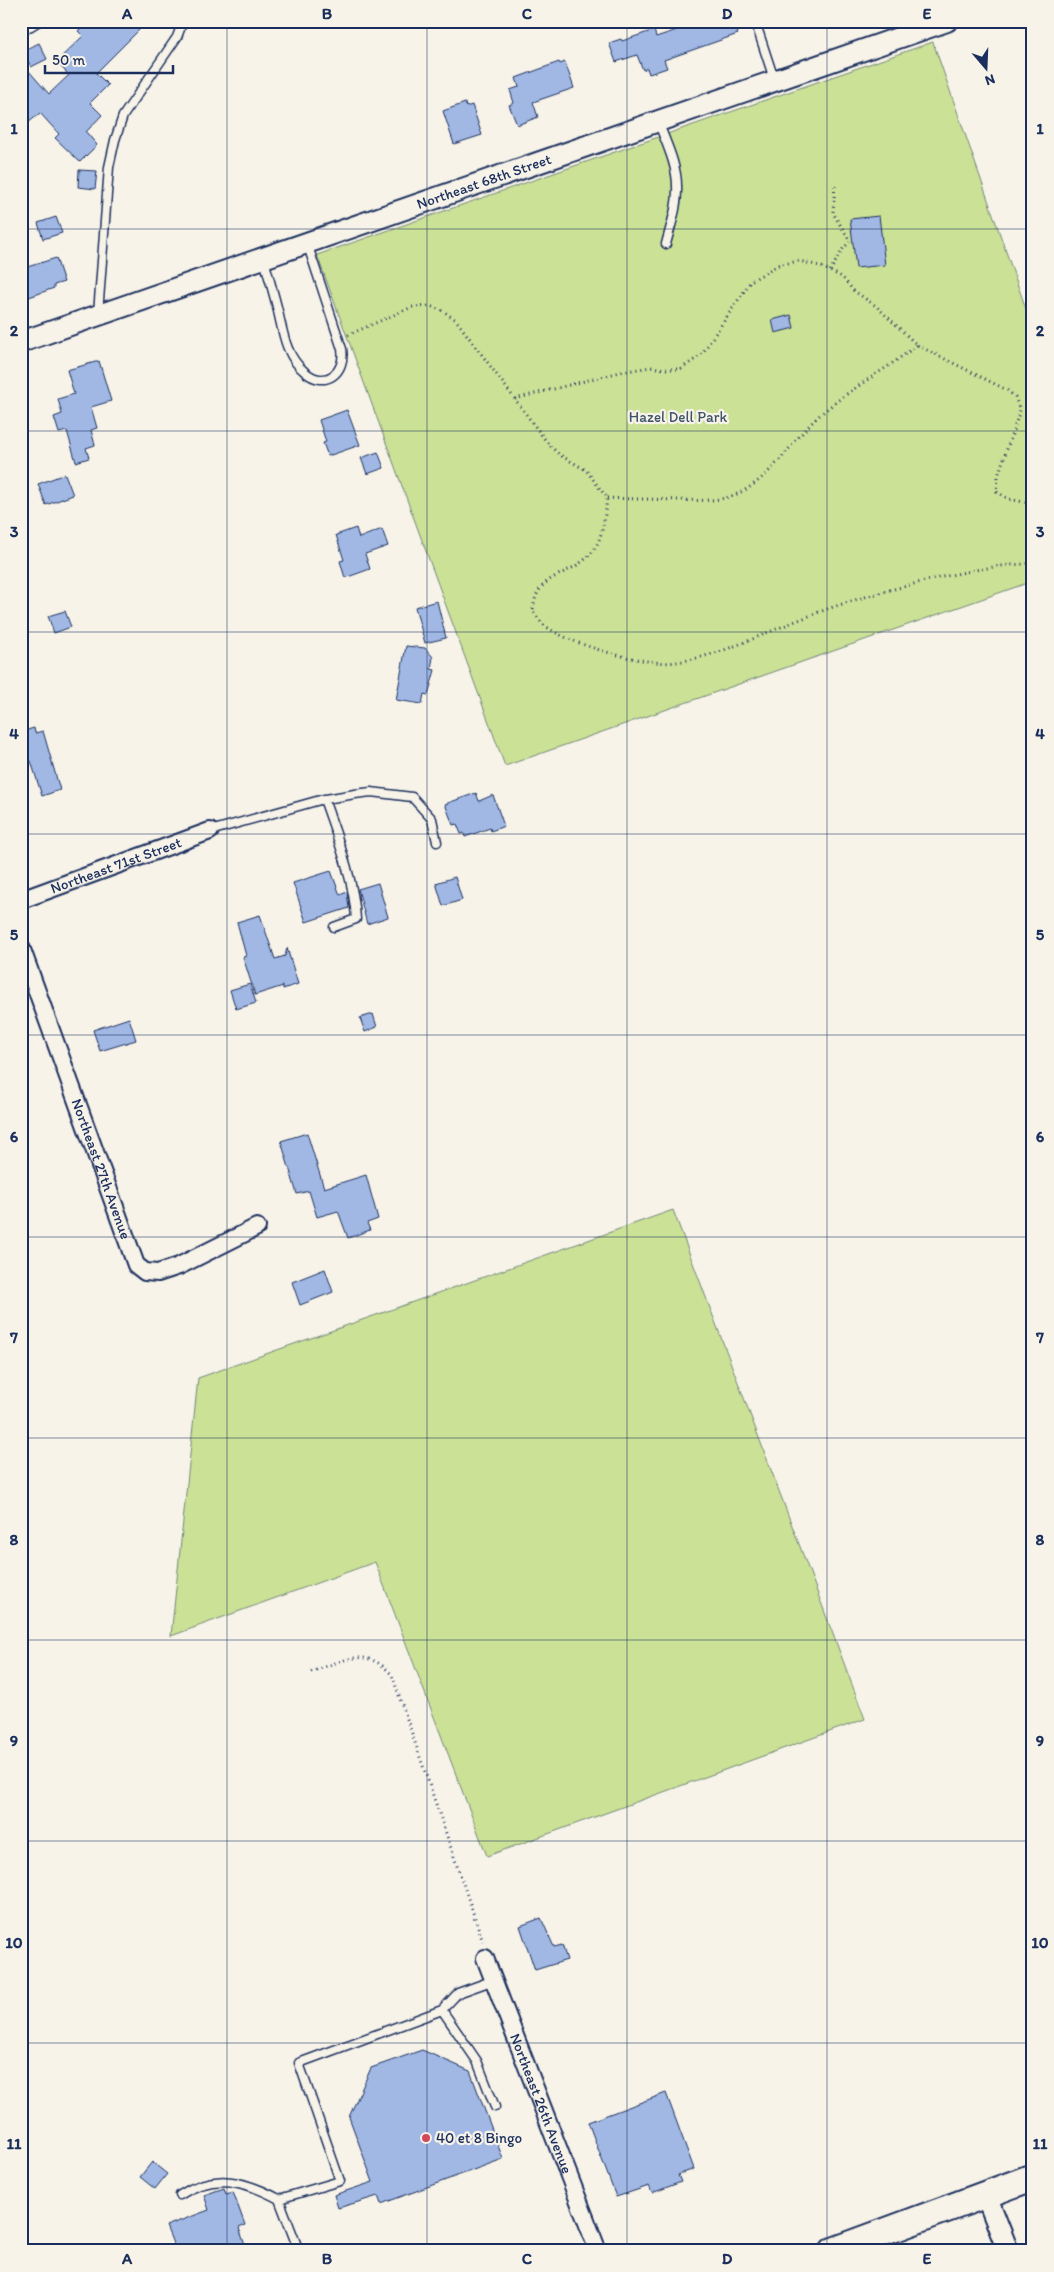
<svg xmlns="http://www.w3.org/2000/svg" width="1054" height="2272" font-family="Itim,sans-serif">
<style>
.green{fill:#cbe196;stroke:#73887a}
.building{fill:#a1b8e5;stroke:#1b2f5e}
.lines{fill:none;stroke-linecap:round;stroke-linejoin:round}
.service-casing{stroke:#1b2f5e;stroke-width:11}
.minor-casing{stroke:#1b2f5e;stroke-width:20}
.tertiary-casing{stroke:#1b2f5e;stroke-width:24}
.primary-casing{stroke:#1b2f5e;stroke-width:30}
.path{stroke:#1b2f5e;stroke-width:3;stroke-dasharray:1 4;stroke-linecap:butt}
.service{stroke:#f7f3e8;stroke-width:8}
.minor{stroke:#f7f3e8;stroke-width:16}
.tertiary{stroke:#f7f3e8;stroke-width:20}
.primary{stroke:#f7f3e8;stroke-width:26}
.grid{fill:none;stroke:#1b2f5e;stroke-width:1;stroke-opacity:0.55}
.poi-dot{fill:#d1495b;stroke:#f7f3e8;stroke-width:2}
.labels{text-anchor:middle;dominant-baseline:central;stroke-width:4.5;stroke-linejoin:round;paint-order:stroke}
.street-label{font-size:15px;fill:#1b2f5e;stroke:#f7f3e8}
.park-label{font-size:15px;fill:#3e5369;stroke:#f7f3e8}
.poi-label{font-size:15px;fill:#1b2f5e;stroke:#f7f3e8;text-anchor:start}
.neatline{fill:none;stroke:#1b2f5e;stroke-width:2}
.grid-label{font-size:16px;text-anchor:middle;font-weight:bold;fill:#1b2f5e}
</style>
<rect width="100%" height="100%" fill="#f7f3e8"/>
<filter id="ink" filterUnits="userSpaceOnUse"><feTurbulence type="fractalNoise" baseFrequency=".02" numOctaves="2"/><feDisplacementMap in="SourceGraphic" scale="10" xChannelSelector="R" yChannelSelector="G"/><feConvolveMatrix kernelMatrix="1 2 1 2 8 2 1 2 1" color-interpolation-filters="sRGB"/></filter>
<g filter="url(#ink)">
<!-- green -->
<path class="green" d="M 933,42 L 1033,329 L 1033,581 L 505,766 L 317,255 Z
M 673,1210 L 865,1719 L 487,1856 L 375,1562 L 171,1636 L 198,1378 Z"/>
<!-- building -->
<path class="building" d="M 88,21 L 148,21 L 96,73 L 108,85 L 90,103 L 102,115 L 86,132 L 97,145 L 80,162 L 55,138 L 59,134 L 40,113 L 21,129 L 21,62 L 49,94 L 69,75 L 56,62 L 83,36 L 78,31 Z
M 680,21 L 734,21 L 738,34 L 664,60 L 667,68 L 649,74 L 647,68 L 643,70 L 637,55 L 616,62 L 609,43 L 621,39 L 622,41 L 654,30 L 656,37 L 683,28 Z
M 39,43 L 47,59 L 31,67 L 23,51 Z
M 559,62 L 560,64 L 565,62 L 574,88 L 533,102 L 538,117 L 517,125 L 509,105 L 514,103 L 510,90 L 519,87 L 516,78 Z
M 465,103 L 466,107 L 472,105 L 482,135 L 454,144 L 443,111 Z
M 79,170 L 97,171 L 95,189 L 78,187 Z
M 879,216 L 885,265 L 856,268 L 850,219 Z
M 56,217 L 62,233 L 43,239 L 38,223 Z
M 56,258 L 64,282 L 54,285 L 54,288 L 21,300 L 21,269 Z
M 791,315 L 794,328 L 775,333 L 772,320 Z
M 99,361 L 111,401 L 91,407 L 97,428 L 91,430 L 95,445 L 86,448 L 89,458 L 76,462 L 67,431 L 59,433 L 54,417 L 62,414 L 58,399 L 74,394 L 67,370 Z
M 347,410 L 360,445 L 328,456 L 323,443 L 326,442 L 319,420 Z
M 378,452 L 384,468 L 367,474 L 361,458 Z
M 65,474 L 73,495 L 46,505 L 38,484 Z
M 356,528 L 359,538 L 382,529 L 388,546 L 365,554 L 370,569 L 345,578 L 340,561 L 344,560 L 336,535 Z
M 437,601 L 446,638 L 425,643 L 415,607 Z
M 65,611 L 71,627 L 54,633 L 48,616 Z
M 406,646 L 425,648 L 433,657 L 431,669 L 435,670 L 428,695 L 424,694 L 422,704 L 396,700 Z
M 34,728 L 35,733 L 43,731 L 60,790 L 42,796 L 31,761 L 27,762 L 24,754 L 21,755 L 21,732 Z
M 476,793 L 479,801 L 493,795 L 504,826 L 491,831 L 490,828 L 465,837 L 464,833 L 461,834 L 457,824 L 453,825 L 445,804 Z
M 331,871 L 340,895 L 347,892 L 349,908 L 306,922 L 293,883 Z
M 455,877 L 462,900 L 443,906 L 436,883 Z
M 378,883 L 388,917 L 367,924 L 358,889 Z
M 260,915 L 275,959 L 285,956 L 287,948 L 298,984 L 283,989 L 283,986 L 255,995 L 243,957 L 246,956 L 237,922 Z
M 250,984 L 256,1003 L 236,1009 L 230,990 Z
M 373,1014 L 377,1027 L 365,1032 L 360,1018 Z
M 129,1018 L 136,1040 L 100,1051 L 93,1030 Z
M 307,1133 L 324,1188 L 366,1175 L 378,1219 L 367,1223 L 370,1230 L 348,1238 L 338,1211 L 317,1217 L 309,1191 L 297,1194 L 281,1141 Z
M 325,1269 L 333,1292 L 300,1305 L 292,1282 Z
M 541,1918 L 554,1947 L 562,1945 L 567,1960 L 535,1970 L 520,1926 Z
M 422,2050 L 470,2071 L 503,2159 L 381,2204 L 378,2196 L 338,2208 L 334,2195 L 373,2182 L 349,2117 L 371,2068 Z
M 666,2093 L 694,2169 L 678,2175 L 681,2182 L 652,2193 L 649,2186 L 616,2197 L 588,2122 Z
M 152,2162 L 167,2174 L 155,2189 L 140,2177 Z
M 224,2188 L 226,2194 L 233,2192 L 245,2225 L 239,2228 L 247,2251 L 176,2251 L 166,2226 L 209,2210 L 204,2195 Z"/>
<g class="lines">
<defs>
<path id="service" d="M 755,21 L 774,79
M 21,32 L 39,21
M 658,121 C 665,141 677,164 677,186 C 678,205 671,225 666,244
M 264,259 C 268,275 273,291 277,307 C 283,331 285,356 305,372 C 325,389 346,373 342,349 L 307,243
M 98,314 L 109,167 L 115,140 L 123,116 L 177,37 L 183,21
M 324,799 C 337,837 354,879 356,919 L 334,927
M 210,831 L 320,800 L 355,794 L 371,792 L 412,797 L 432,819 L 437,842
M 442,2010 L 477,2061 L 495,2107
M 180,2195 C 215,2172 245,2181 279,2199 L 340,2181 L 299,2063 L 442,2010 L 458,1993 L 494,1980
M 279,2199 L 299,2251"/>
<g id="minor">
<path id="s1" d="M 21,900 L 210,831"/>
<path id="s2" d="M 21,947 L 136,1265 L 145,1272 L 158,1273 L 179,1266 L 257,1227"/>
<path id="s3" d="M 485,1958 L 598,2251"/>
</g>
<g id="tertiary">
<path id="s4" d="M 21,342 L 947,21"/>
<path d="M 986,2195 L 1008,2251"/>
</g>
<path id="primary" d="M 833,2251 L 1033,2177"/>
</defs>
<!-- service casing -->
<use href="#service" class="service-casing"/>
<!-- minor casing -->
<use href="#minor" class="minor-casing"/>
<!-- tertiary casing -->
<use href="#tertiary" class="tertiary-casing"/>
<!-- primary casing -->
<use href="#primary" class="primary-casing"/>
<!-- path -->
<path class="path" d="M 830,271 L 843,249 L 850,241 L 833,213 L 835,184
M 348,335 L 412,307 L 430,306 L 443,311 L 456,320 L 549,445 L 560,455 L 586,470 L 607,498 C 605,515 603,538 593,551 C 571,579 537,570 533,610 C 536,615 540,622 544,625 C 567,644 648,667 677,662 C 724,655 765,632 809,616 C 846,601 886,591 925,581 C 960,573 996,564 1033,564
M 515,399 L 620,372 L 651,367 L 666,369 L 681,369 L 701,355 L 751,281 L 778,265 L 799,261 L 820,266 L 842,277 L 854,291 L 876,306 L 917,345 L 1007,390 L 1015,397 L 1020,410 L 998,476 L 997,492 L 1009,499 L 1033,504
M 607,498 C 630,499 653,499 676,500 C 693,500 711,502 729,497 C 770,484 790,441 821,414 C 851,388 886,370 917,345
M 311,1672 C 343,1661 366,1645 392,1675 L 483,1942"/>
<!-- service -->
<use href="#service" class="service"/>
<!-- minor -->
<use href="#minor" class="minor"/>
<!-- tertiary -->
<use href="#tertiary" class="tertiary"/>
<!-- primary -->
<use href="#primary" class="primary"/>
</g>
</g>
<!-- grid -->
<path class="grid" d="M 227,21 L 227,2251M 427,21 L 427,2251M 627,21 L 627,2251M 827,21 L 827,2251M 21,229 L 1033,229M 21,431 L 1033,431M 21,632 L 1033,632M 21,834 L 1033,834M 21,1035 L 1033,1035M 21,1237 L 1033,1237M 21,1438 L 1033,1438M 21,1640 L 1033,1640M 21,1841 L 1033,1841M 21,2043 L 1033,2043"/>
<!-- markers -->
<circle class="poi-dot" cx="426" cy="2138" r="5"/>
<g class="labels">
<!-- street labels -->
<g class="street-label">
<text stroke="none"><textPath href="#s4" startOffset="490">Northeast 68th Street</textPath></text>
<text stroke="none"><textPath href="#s1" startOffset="101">Northeast 71st Street</textPath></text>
<text stroke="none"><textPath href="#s2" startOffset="236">Northeast 27th Avenue</textPath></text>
<text stroke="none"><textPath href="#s3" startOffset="156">Northeast 26th Avenue</textPath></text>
</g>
<!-- park labels -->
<g class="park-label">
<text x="678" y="417">Hazel Dell Park</text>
</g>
<!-- poi labels -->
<g class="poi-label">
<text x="436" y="2138">40 et 8 Bingo</text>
</g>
</g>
<!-- margin -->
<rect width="1054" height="2272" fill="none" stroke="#f7f3e8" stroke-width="55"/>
<!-- north arrow -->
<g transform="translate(986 68) rotate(161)" stroke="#f7f3e8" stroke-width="4" paint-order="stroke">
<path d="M0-4L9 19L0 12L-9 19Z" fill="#1b2f5e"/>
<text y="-8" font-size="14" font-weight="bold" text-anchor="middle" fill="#1b2f5e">N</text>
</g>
<!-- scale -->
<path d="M45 65v8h128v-8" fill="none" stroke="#1b2f5e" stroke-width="2.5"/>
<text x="52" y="65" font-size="15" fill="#1b2f5e" stroke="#f7f3e8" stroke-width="4" paint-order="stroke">50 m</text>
<rect x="28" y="28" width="998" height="2216" class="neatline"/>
<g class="grid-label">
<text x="127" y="19">A</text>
<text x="327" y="19">B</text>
<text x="527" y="19">C</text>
<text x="727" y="19">D</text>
<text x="927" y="19">E</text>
<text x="14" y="134">1</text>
<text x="1040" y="134">1</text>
<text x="14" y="336">2</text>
<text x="1040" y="336">2</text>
<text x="14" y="537">3</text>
<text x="1040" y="537">3</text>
<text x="14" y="739">4</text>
<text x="1040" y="739">4</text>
<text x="14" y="940">5</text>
<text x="1040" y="940">5</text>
<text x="14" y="1142">6</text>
<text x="1040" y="1142">6</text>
<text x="14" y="1343">7</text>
<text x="1040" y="1343">7</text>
<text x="14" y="1545">8</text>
<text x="1040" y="1545">8</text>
<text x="14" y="1746">9</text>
<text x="1040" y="1746">9</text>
<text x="14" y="1948">10</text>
<text x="1040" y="1948">10</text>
<text x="14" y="2149">11</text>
<text x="1040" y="2149">11</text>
<text x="127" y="2264">A</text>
<text x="327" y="2264">B</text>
<text x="527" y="2264">C</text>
<text x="727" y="2264">D</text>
<text x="927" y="2264">E</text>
</g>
</svg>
